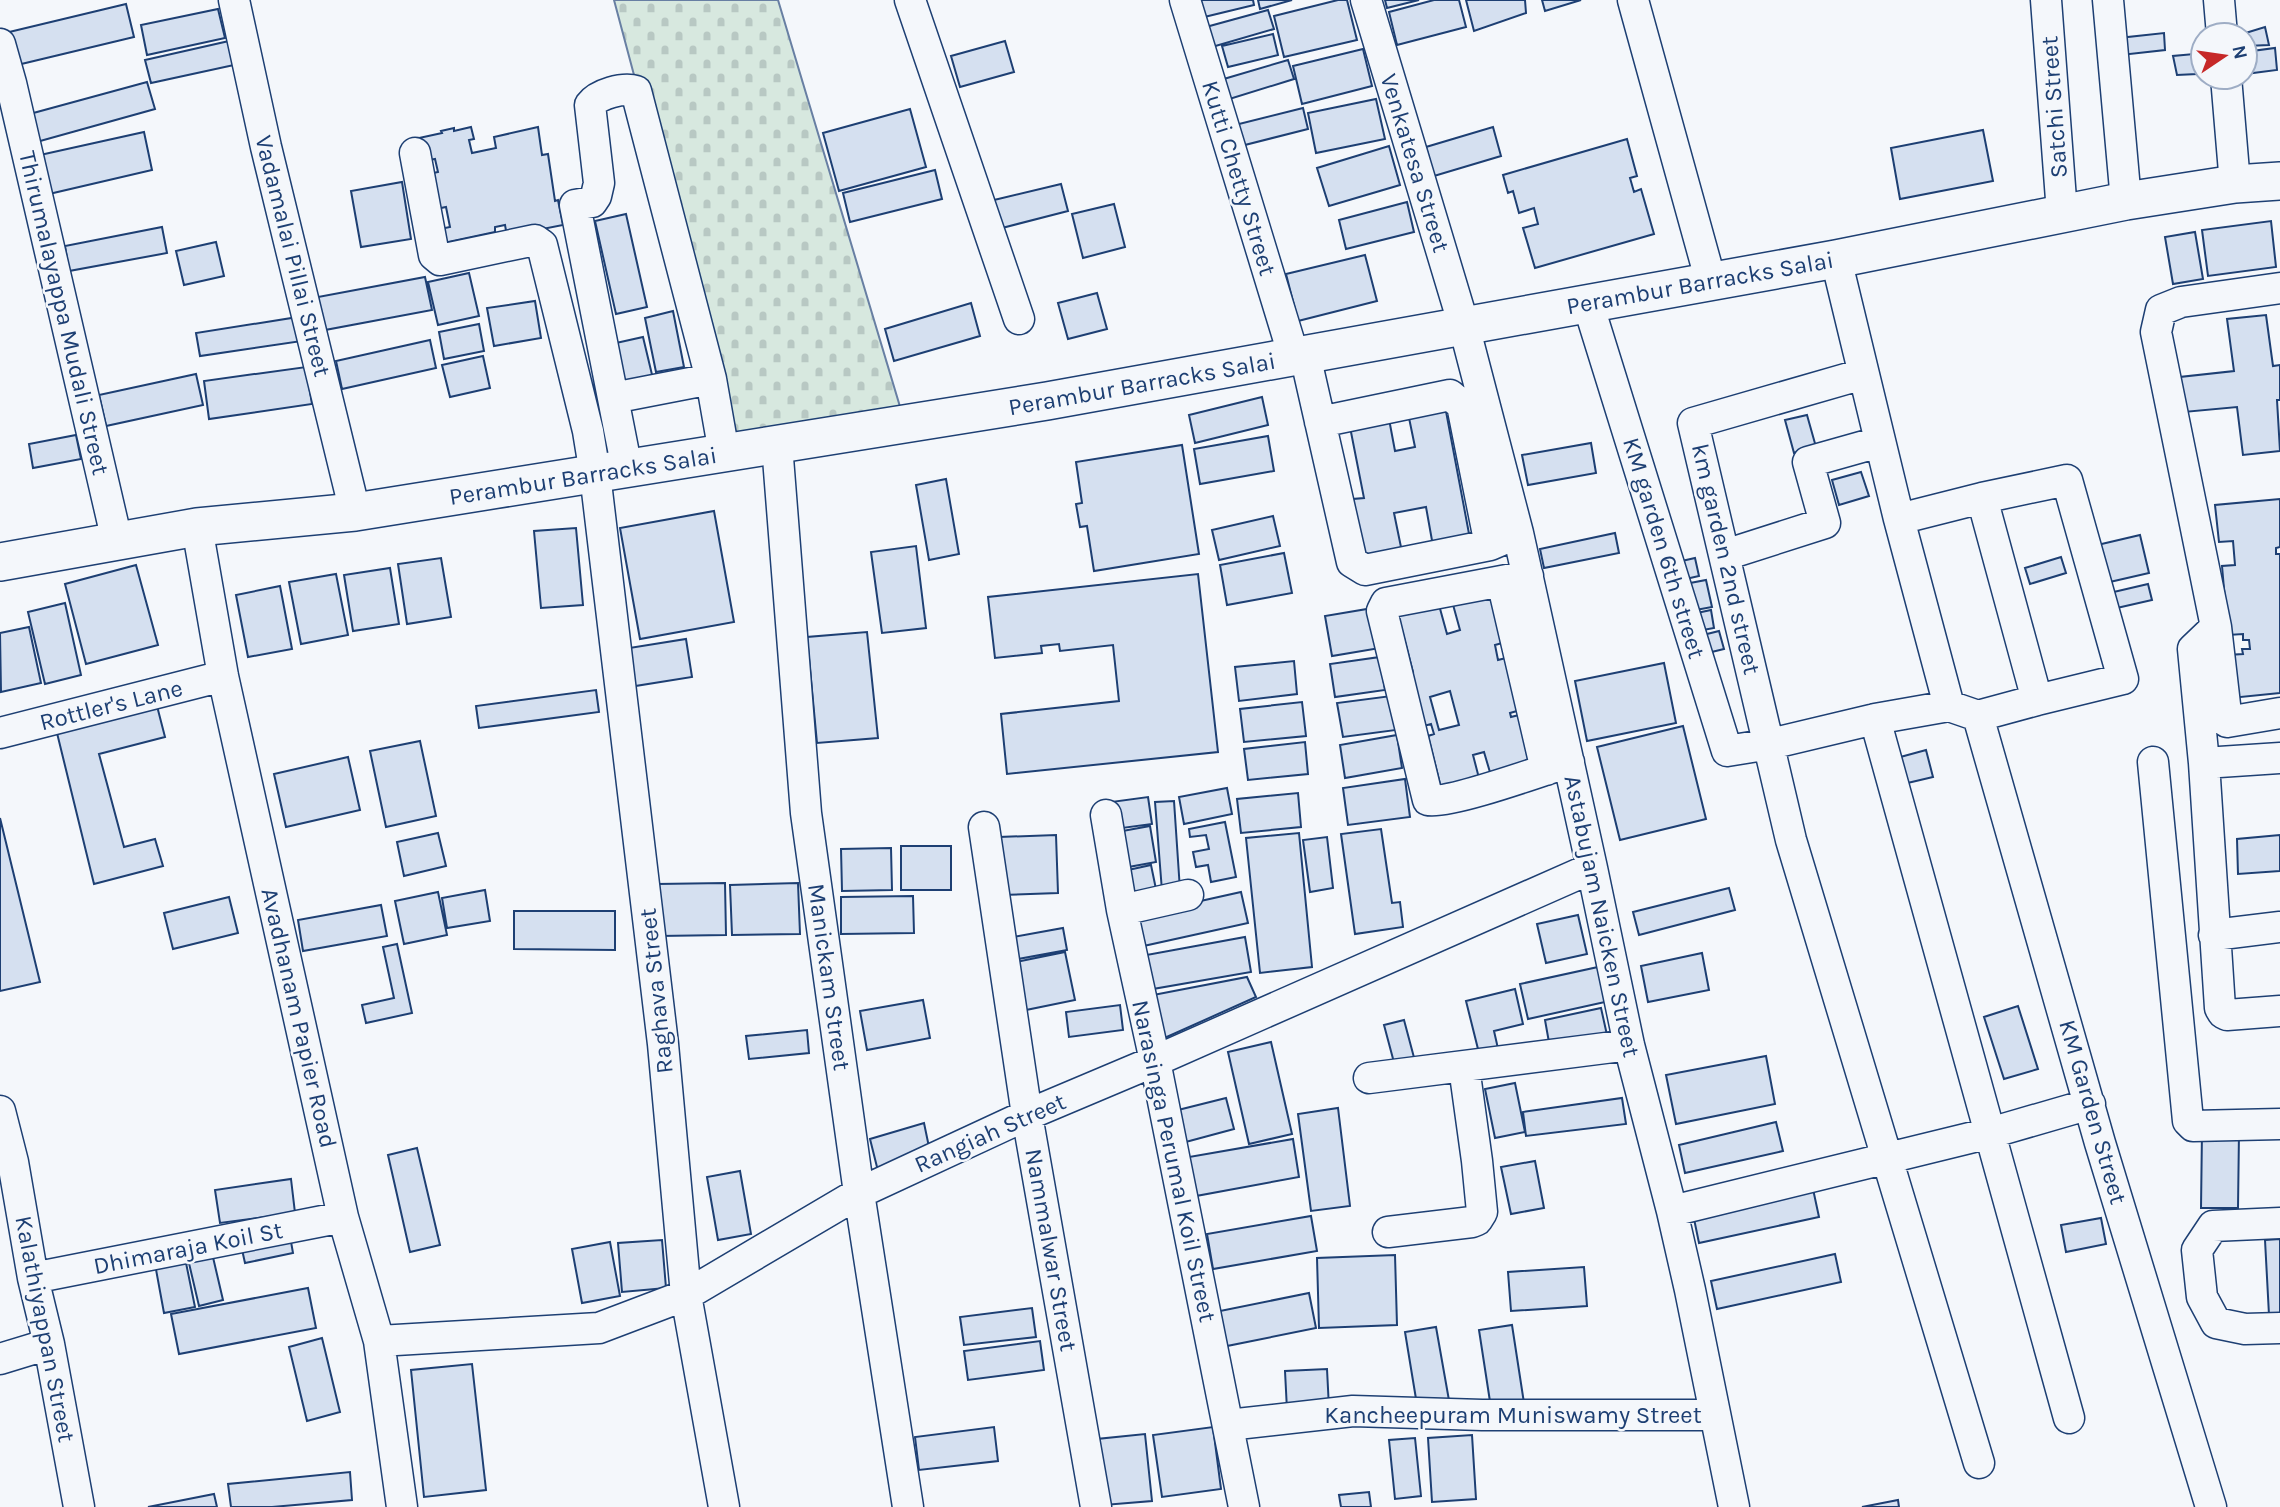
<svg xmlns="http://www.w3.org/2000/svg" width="2280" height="1507" font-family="Karla,sans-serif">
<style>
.cemetery{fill:url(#cemetery-stones);stroke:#687fa3;stroke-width:2}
.building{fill:#d5e0f0;stroke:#1d3f73;stroke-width:2;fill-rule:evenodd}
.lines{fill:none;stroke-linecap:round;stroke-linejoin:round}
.minor-casing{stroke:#1d3f73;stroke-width:33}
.major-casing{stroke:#1d3f73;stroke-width:40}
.minor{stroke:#f4f7fb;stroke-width:30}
.major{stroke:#f4f7fb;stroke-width:37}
.labels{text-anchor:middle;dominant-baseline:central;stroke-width:5;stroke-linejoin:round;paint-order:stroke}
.street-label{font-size:24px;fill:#1d3f73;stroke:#f4f7fb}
</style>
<defs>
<pattern id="cemetery-stones" width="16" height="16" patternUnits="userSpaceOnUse" patternTransform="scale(1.75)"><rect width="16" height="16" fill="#d7e8df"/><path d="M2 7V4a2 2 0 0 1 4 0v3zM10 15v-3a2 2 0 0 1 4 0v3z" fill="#b8c8c3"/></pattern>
</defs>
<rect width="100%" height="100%" fill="#f4f7fb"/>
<!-- cemetery -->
<path class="cemetery" d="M 614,0 L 778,0 L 901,410 L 719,439 L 638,90 Z"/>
<!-- building -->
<path class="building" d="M 1191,0 L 1253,0 L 1254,5 L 1196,19 Z
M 1258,0 L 1292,0 L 1260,9 Z
M 1338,0 L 1347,0 L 1357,40 L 1284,57 L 1274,16 Z
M 1385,0 L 1419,0 L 1387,8 Z
M 1434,0 L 1459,0 L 1466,27 L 1397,45 L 1389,12 Z
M 1466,0 L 1525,0 L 1526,13 L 1474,31 Z
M 1542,0 L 1581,0 L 1545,11 Z
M 126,4 L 134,37 L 13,66 L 5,33 Z
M 218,9 L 225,38 L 147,55 L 141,25 Z
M 1268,10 L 1274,29 L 1212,47 L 1206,27 Z
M 2265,27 L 2269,45 L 2246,46 L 2245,35 L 2239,35 Z
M 2164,33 L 2165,50 L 2121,55 L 2119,38 Z
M 1273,34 L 1278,55 L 1228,67 L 1222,46 Z
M 229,41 L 234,65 L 151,83 L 145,60 Z
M 1005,41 L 1014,72 L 960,87 L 951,56 Z
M 2275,48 L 2277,70 L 2245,74 L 2245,52 Z
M 1363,49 L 1372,86 L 1302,104 L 1293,66 Z
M 2194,54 L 2197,74 L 2177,75 L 2173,56 Z
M 1288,60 L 1294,79 L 1223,101 L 1217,81 Z
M 147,82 L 155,109 L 33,143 L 26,115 Z
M 1376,99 L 1385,139 L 1316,153 L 1308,113 Z
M 1303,108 L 1308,129 L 1233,148 L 1227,127 Z
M 910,109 L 926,167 L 839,191 L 823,133 Z
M 471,127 L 474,139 L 469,140 L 472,153 L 496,148 L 494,137 L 538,127 L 542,155 L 548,154 L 555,201 L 558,200 L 563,225 L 507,236 L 505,225 L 495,227 L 495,232 L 439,244 L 435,230 L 450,227 L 446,207 L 431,210 L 424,175 L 438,172 L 435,159 L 424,161 L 419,138 L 442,133 L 441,131 L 454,128 L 454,131 Z
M 1493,127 L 1501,156 L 1434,176 L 1426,147 Z
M 1983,130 L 1993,181 L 1900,199 L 1891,148 Z
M 144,132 L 152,170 L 49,194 L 40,155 Z
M 1627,139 L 1637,176 L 1630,178 L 1634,192 L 1641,189 L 1654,234 L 1535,268 L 1523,228 L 1538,224 L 1534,208 L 1519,213 L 1513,191 L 1508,193 L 1503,175 Z
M 1389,146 L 1400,185 L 1329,206 L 1317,168 Z
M 935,170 L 942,199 L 850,222 L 843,193 Z
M 402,182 L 411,239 L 361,247 L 351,191 Z
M 1061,184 L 1068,211 L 1002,228 L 994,200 Z
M 1407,202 L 1414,232 L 1346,249 L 1339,220 Z
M 1114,204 L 1125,247 L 1083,258 L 1072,214 Z
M 626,214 L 647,307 L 616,314 L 595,221 Z
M 2271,221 L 2276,267 L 2208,276 L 2202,230 Z
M 162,227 L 167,253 L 69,271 L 65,246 Z
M 2195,232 L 2203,279 L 2173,284 L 2165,237 Z
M 216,242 L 224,276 L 184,285 L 176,251 Z
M 1365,255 L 1377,301 L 1298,321 L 1286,274 Z
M 469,273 L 479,316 L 438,325 L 428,282 Z
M 425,277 L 432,310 L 325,330 L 318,297 Z
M 1097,293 L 1107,329 L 1068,339 L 1058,303 Z
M 535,301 L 541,338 L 494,346 L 487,308 Z
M 971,303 L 980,336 L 894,361 L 885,329 Z
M 673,311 L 684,367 L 656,372 L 645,318 Z
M 2266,315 L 2273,366 L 2280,365 L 2280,400 L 2277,400 L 2280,451 L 2243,455 L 2237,407 L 2184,412 L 2180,377 L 2234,371 L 2227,319 Z
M 298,317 L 302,341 L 200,356 L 196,333 Z
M 479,324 L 484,351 L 444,359 L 439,332 Z
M 643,337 L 654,383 L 618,392 L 607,345 Z
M 430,340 L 436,368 L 342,389 L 336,361 Z
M 483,356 L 490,388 L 450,397 L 442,365 Z
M 306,367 L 312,404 L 209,419 L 204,381 Z
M 196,374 L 203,405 L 106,426 L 99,395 Z
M 1262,397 L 1268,425 L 1195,443 L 1189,415 Z
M 1445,406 L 1470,539 L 1433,546 L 1426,507 L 1394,513 L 1402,552 L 1364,559 L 1353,499 L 1364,498 L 1350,427 L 1389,419 L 1395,451 L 1415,447 L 1408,413 Z
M 1807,415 L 1816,447 L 1794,453 L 1785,420 Z
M 76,435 L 81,459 L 33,468 L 29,444 Z
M 1268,436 L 1274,471 L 1200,484 L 1194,449 Z
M 1591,443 L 1596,473 L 1528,485 L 1522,455 Z
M 1182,445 L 1199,554 L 1094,571 L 1087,526 L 1080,527 L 1076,504 L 1082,503 L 1076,462 Z
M 1861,472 L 1869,496 L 1839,505 L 1832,480 Z
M 946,479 L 959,554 L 929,560 L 916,485 Z
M 2280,499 L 2280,547 L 2276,548 L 2276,554 L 2280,554 L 2280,693 L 2231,698 L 2227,655 L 2243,654 L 2242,649 L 2250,649 L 2249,640 L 2243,640 L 2243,634 L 2228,635 L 2222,566 L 2235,565 L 2233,541 L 2219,542 L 2215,505 Z
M 714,511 L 734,622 L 640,639 L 620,528 Z
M 1273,516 L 1280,546 L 1219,560 L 1212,530 Z
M 576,528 L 583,605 L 541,608 L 534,531 Z
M 1615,533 L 1619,553 L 1544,568 L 1540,549 Z
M 2140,535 L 2149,573 L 2101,584 L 2093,546 Z
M 916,546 L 926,628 L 882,633 L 871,552 Z
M 1284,553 L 1292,593 L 1227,605 L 1220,565 Z
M 2061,557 L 2066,573 L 2030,584 L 2025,568 Z
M 441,558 L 451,617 L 407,624 L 398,564 Z
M 1695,558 L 1699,576 L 1668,583 L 1664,565 Z
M 136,565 L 158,645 L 86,664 L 65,584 Z
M 390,568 L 399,624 L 353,631 L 344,575 Z
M 336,574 L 348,635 L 301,644 L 289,582 Z
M 1198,574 L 1218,752 L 1007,774 L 1001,714 L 1119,701 L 1113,645 L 1060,651 L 1059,644 L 1041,646 L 1042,653 L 995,658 L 988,597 Z
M 1706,580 L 1712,607 L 1674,614 L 1669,587 Z
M 2148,584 L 2152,600 L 2108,610 L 2105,594 Z
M 280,586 L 292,649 L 248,657 L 236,595 Z
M 1492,590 L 1506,642 L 1495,645 L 1498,660 L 1510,657 L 1524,709 L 1510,713 L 1511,717 L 1519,715 L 1533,767 L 1492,779 L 1484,752 L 1473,755 L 1480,782 L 1442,792 L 1428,736 L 1434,734 L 1431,724 L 1424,726 L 1410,673 L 1413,672 L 1398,615 L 1439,605 L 1447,634 L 1460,630 L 1452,601 ZM 1450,691 L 1459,725 L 1439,730 L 1430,697 Z
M 65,603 L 81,675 L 45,684 L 28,612 Z
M 1373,608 L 1380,648 L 1332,656 L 1325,616 Z
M 1711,610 L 1714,628 L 1681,634 L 1678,617 Z
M 29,627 L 41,683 L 1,692 L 0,633 Z
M 1719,631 L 1724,649 L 1691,657 L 1687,639 Z
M 867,632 L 878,738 L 817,743 L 807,637 Z
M 686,639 L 692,677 L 629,687 L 623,649 Z
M 1380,657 L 1385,690 L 1335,697 L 1330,664 Z
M 1294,661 L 1297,694 L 1239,701 L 1235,667 Z
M 1664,663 L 1676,723 L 1587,741 L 1575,681 Z
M 596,690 L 599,712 L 479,728 L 476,706 Z
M 1391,696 L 1396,730 L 1343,737 L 1337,703 Z
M 1302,702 L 1306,736 L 1244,742 L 1240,709 Z
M 157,706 L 165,737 L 99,754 L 124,847 L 155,839 L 163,866 L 94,884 L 57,733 Z
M 1683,726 L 1706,819 L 1620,840 L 1597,747 Z
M 1397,735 L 1402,768 L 1345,778 L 1340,745 Z
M 420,741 L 436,816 L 386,827 L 370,751 Z
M 1305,742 L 1308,774 L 1248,780 L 1244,749 Z
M 1926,750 L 1933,777 L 1899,785 L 1893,759 Z
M 348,757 L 360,810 L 286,827 L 274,774 Z
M 1405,779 L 1410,817 L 1348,825 L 1343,788 Z
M 1227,788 L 1232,814 L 1184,824 L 1179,797 Z
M 1298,793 L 1301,827 L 1241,833 L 1237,799 Z
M 1148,797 L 1152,824 L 1115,829 L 1111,802 Z
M 1174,801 L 1180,890 L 1162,891 L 1155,802 Z
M 0,818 L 40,982 L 0,991 Z
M 1225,822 L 1236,877 L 1211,882 L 1208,865 L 1196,867 L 1193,852 L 1209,849 L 1206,835 L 1190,837 L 1189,829 Z
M 1150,826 L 1156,862 L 1123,868 L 1117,832 Z
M 1381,829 L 1392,903 L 1400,902 L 1403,927 L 1355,934 L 1341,834 Z
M 438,833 L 446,866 L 404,876 L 397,842 Z
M 1299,833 L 1312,967 L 1260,973 L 1246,838 Z
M 1056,835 L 1058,893 L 1001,895 L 999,837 Z
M 2280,835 L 2280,871 L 2238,874 L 2237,839 Z
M 1327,837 L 1333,888 L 1310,892 L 1303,840 Z
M 901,846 L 951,846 L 951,890 L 901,890 Z
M 891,848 L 892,890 L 842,891 L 841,849 Z
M 1151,865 L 1157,894 L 1125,900 L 1119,872 Z
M 725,883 L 726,935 L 659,936 L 657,884 Z
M 798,883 L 800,934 L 732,935 L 730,885 Z
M 1729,888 L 1735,910 L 1639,935 L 1633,912 Z
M 485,890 L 490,921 L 447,928 L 442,898 Z
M 438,892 L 447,935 L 404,944 L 395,901 Z
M 1241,892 L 1248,923 L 1139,947 L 1133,916 Z
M 913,896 L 914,933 L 841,934 L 841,897 Z
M 229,897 L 238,933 L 173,949 L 164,913 Z
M 381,905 L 387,936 L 303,951 L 298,920 Z
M 514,911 L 615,911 L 615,950 L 514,949 Z
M 1578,915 L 1587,954 L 1546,963 L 1537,924 Z
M 1063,928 L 1067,950 L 1018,959 L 1013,937 Z
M 1245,937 L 1251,972 L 1147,990 L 1141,956 Z
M 397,944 L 412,1013 L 366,1023 L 362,1005 L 394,998 L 383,947 Z
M 1065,952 L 1075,1000 L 1026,1010 L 1016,962 Z
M 1702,953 L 1709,990 L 1648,1002 L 1641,966 Z
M 1598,967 L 1605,1002 L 1528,1019 L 1520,984 Z
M 1247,977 L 1256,997 L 1160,1040 L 1148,996 Z
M 1515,989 L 1523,1024 L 1494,1031 L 1499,1053 L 1480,1057 L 1466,1001 Z
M 923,1000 L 930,1038 L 867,1050 L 860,1011 Z
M 1120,1005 L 1123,1030 L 1069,1037 L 1066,1012 Z
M 2018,1006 L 2038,1069 L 2004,1079 L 1984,1017 Z
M 1601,1008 L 1607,1035 L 1550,1048 L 1545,1020 Z
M 1404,1020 L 1416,1065 L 1396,1070 L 1384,1025 Z
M 807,1030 L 809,1053 L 749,1059 L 746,1036 Z
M 1271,1042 L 1292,1134 L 1249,1144 L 1228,1052 Z
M 1766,1056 L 1775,1104 L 1676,1124 L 1666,1075 Z
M 1515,1083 L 1525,1132 L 1495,1138 L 1485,1089 Z
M 1226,1098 L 1234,1129 L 1182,1143 L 1174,1111 Z
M 1622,1098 L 1626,1124 L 1526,1136 L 1523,1112 Z
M 1338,1108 L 1350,1206 L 1311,1211 L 1298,1114 Z
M 1776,1122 L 1783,1151 L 1685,1173 L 1679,1145 Z
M 924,1123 L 929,1147 L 878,1171 L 870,1139 Z
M 2202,1131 L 2239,1132 L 2238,1208 L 2201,1208 Z
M 1293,1139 L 1299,1177 L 1196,1196 L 1189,1157 Z
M 417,1148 L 440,1245 L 410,1252 L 388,1155 Z
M 1535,1161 L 1544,1208 L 1511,1214 L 1501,1167 Z
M 740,1171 L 751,1234 L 718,1240 L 707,1177 Z
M 291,1179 L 295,1213 L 220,1223 L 215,1190 Z
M 1813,1189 L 1819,1217 L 1699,1243 L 1693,1214 Z
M 1311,1216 L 1317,1251 L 1213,1269 L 1207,1234 Z
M 2101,1218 L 2106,1244 L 2066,1252 L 2061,1225 Z
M 290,1236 L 293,1253 L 245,1263 L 241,1245 Z
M 2280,1239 L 2280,1314 L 2269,1315 L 2265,1240 Z
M 662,1240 L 666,1288 L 622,1292 L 618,1243 Z
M 610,1242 L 620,1296 L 582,1303 L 572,1249 Z
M 212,1253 L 223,1300 L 199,1306 L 188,1259 Z
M 1835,1254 L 1841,1282 L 1717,1309 L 1711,1281 Z
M 1395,1255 L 1397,1325 L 1319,1328 L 1317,1258 Z
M 185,1258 L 195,1307 L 164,1313 L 155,1264 Z
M 1584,1267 L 1587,1306 L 1511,1311 L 1508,1272 Z
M 308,1288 L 316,1328 L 179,1354 L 171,1314 Z
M 1309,1293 L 1316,1328 L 1227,1346 L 1220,1311 Z
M 1032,1308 L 1036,1337 L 964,1345 L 960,1317 Z
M 1512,1325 L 1524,1403 L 1491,1408 L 1479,1330 Z
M 1436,1327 L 1450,1406 L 1418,1411 L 1405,1332 Z
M 322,1338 L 340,1412 L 307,1421 L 289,1347 Z
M 1040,1341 L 1044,1370 L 968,1380 L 964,1351 Z
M 472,1364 L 486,1490 L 424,1497 L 411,1370 Z
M 1327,1369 L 1329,1408 L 1287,1410 L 1285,1371 Z
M 994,1427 L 998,1461 L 919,1470 L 915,1437 Z
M 1213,1427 L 1221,1489 L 1162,1497 L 1153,1435 Z
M 1145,1434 L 1152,1501 L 1104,1505 L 1097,1439 Z
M 1472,1435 L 1476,1499 L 1432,1502 L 1428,1438 Z
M 1415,1438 L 1421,1496 L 1395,1499 L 1389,1440 Z
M 350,1472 L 352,1500 L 272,1507 L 231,1507 L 228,1484 Z
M 1369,1492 L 1371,1507 L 1341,1507 L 1339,1495 Z
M 214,1494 L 217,1507 L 148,1507 Z
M 1898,1500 L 1899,1507 L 1862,1507 Z"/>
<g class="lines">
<defs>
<path id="minor" d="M 234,0 L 266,147 L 355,512
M 910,0 L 1019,319
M 1185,0 L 1294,357
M 1366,0 L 1464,326 L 1518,533 L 1592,868 L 1629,1045 L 1672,1211 L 1690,1290 L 1734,1507
M 1633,0 L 1711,282
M 2046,0 L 2062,213
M 2108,0 L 2126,201
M 2219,0 L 2222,35
M 0,44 L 11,83 L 117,541
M 2226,77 L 2235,184
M 415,153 L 434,255 L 440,260 L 535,240 L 542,245 L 588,431 L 595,474 L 663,1044 L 686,1295 L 724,1507
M 1836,259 L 1899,519 L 1949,706
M 2280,288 L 2181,302 L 2161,310 L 2156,332 L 2216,627 L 2227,722 L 2280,713
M 1588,304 L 1727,751 L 1770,744 L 1875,719 L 1949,706 L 1978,716
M 1305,355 L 1352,562 L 1365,570 L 1490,545 L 1518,533
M 1863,374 L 1693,423 L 1791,840 L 1979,1463
M 613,398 L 711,379 L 724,453
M 1320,422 L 1450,395 L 1462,405 L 1490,545
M 777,445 L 806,813 L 859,1193 L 908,1507
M 627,469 L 575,205 L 592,202 L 596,196 L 599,183 L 590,105 C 598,94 623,87 636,91 L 711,379
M 1982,498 L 2067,480 L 2123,679 L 2037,700
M 1899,519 L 1982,498 L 2037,700 L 1978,716
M 197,527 L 223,676 L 343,1217 L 379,1341 L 402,1507
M 1725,555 L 1825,523 L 1808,462 L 1879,442
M 1528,576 L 1386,603 L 1382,611 L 1428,800 C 1447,805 1544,770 1569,762
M 1502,581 L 1546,770
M 2216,627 L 2193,649 L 2204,763 L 2220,1008 L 2223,1013 L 2227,1015 L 2280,1011
M 1978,716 L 2100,1143 L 2211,1507
M 1875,719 L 2069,1418
M 0,733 L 223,676
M 2153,762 L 2188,1121 L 2193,1126 L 2280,1124
M 2204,763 L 2280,758
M 1106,815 L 1122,910 L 1155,1061 L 1244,1507
M 984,827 L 1027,1115 L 1096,1507
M 1122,910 L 1188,895
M 2214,935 L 2280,927
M 1369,1078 L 1629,1045
M 0,1111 L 13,1162 L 33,1278 L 49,1344 L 79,1507
M 1672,1211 L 1990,1133 L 2090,1104
M 2280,1223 L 2213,1226 L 2197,1250 L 2202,1297 L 2216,1323 L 2245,1329 L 2280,1328
M 1388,1232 L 1472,1222 L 1477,1220 L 1482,1212 L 1477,1161 L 1464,1067
M 33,1278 L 343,1217
M 379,1341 L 599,1328 L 686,1295 L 859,1193 L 1027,1115 L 1155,1061 L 1592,868
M 0,1359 L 49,1344
M 1228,1425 L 1353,1411 L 1482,1415 L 1715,1415"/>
<path id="major" d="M 0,562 L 197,527 L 355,512 L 1047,401 L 1836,259 L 2126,201 L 2235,184 L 2280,181"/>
</defs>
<!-- minor casing -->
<use href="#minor" class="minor-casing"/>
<!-- major casing -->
<use href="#major" class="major-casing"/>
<!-- minor -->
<use href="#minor" class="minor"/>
<!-- major -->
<use href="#major" class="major"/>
</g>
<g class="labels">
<!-- street labels -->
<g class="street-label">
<text transform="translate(2054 107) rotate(-94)">Satchi Street</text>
<text transform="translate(1415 163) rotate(73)">Venkatesa Street</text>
<text transform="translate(1239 178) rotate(73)">Kutti Chetty Street</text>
<text transform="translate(293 256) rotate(76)">Vadamalai Pillai Street</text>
<text transform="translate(1700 283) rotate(-10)">Perambur Barracks Salai</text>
<text transform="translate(64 313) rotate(77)">Thirumalayappa Mudali Street</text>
<text transform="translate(1142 384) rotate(-10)">Perambur Barracks Salai</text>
<text transform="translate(583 476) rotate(-9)">Perambur Barracks Salai</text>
<text transform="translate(1664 548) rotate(73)">KM garden 6th street</text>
<text transform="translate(1726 559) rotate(77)">km garden 2nd street</text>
<text transform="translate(111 705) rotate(-14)">Rottler's Lane</text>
<text transform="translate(1602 916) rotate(78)">Astabujam Naicken Street</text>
<text transform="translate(829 977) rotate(82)">Manickam Street</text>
<text transform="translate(656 991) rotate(-96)">Raghava Street</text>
<text transform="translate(299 1018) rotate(77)">Avadhanam Papier Road</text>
<text transform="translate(2093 1112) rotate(74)">KM Garden Street</text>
<text transform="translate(990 1133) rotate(-24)">Rangiah Street</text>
<text transform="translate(1174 1161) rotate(78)">Narasinga Perumal Koil Street</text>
<text transform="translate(188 1248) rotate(-11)">Dhimaraja Koil St</text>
<text transform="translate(1051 1250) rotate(80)">Nammalwar Street</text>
<text transform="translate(45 1329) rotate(79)">Kalathiyappan Street</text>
<text x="1513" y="1415">Kancheepuram Muniswamy Street</text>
</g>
</g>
<!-- north arrow -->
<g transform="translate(2224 56) rotate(77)"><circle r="33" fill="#f4f7fb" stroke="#9eadc5" stroke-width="2"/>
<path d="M0-5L12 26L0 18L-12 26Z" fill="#c62828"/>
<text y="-10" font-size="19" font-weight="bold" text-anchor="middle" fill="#1d3f73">N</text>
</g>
</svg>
